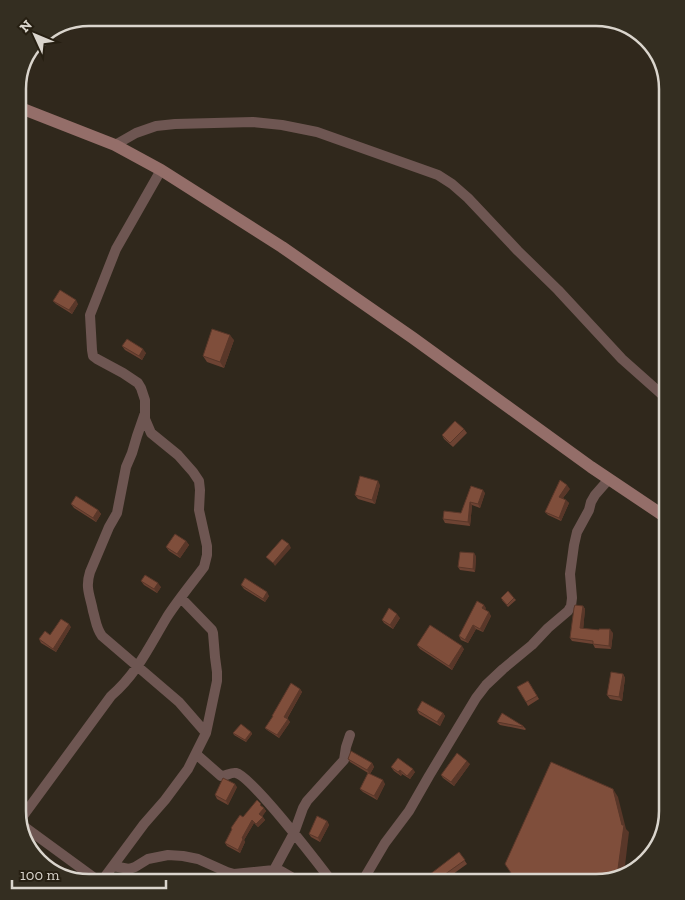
<svg xmlns="http://www.w3.org/2000/svg" width="685" height="900" font-family="'Zilla Slab',serif">
<style>
.lines{fill:none;stroke-linecap:round;stroke-linejoin:round}
.minor{stroke:#6e5652;stroke-width:10}
.secondary{stroke:#946e69;stroke-width:12}
.wall{fill:#6d4333}
.shaded-wall{fill:#593729}
.building{fill:#7f4e3b;stroke:#593729}
.rim{fill:none;stroke:#dad5cd;stroke-width:2.5}
</style>
<rect width="100%" height="100%" fill="#30281c"/>
<g class="lines">
<!-- minor -->
<path class="minor" d="M 115,145 L 136,133 L 156,126 L 175,124 L 253,122 L 282,125 L 317,132 L 438,175 L 452,184 L 468,198 L 518,251 L 558,290 L 622,359 L 667,399
M 145,413 L 137,436 L 132,453 L 126,467 L 117,513 L 109,527 L 90,572 C 85,588 90,595 93,611 C 96,621 96,628 102,636 L 179,702 L 206,733
M 196,754 L 221,776 C 226,776 231,772 236,773 C 251,776 317,862 330,879 L 334,882
M 20,820 L 111,696 C 137,674 150,645 167,617 C 178,600 192,583 204,567 L 207,555 L 207,546 L 199,510 L 200,490 L 199,481 L 193,472 L 178,455 L 151,433 L 145,419 L 145,400 L 141,388 L 138,383 L 123,373 L 97,359 L 93,356 L 92,350 L 90,315 L 116,249 L 161,170
M 22,825 L 100,882
M 113,866 L 129,869 L 135,867 L 148,859 L 168,855 L 183,856 L 198,859 L 227,872 L 234,874 L 274,870 L 281,871 L 295,879 L 330,879
M 274,870 L 294,833 L 303,808 L 307,801 L 344,760 L 346,747 L 350,735
M 101,882 L 144,824 L 165,800 L 188,769 L 206,733 L 217,681 L 217,672 L 215,657 L 213,633 L 212,630 L 181,598
M 362,882 L 385,843 L 409,811 L 429,776 L 476,698 L 486,685 L 503,669 L 532,645 L 548,628 L 568,611 L 571,606 L 572,598 L 570,574 L 574,545 L 577,532 L 589,510 L 591,502 L 595,495 L 609,479"/>
<!-- secondary -->
<path class="secondary" d="M 18,107 L 115,145 L 161,170 L 282,247 L 413,338 L 591,467 L 667,518"/>
</g>
<!-- wall -->
<path class="wall" d="M 53,301 L 78,304 L 72,314 L 56,304 Z
M 234,340 L 224,368 L 207,362 L 203,356 Z
M 122,346 L 146,353 L 142,360 L 125,350 Z
M 464,429 L 467,433 L 453,447 L 444,439 L 442,435 Z
M 380,485 L 375,504 L 358,499 L 355,495 Z
M 471,486 L 485,493 L 480,508 L 472,505 L 470,526 L 445,523 L 443,519 L 461,513 Z
M 570,489 L 563,498 L 569,503 L 561,521 L 548,515 L 545,512 Z
M 71,504 L 98,510 L 101,514 L 96,522 L 74,508 Z
M 186,541 L 189,545 L 180,558 L 169,551 L 166,547 Z
M 476,556 L 475,572 L 460,570 L 458,567 Z
M 141,581 L 161,587 L 157,593 L 144,585 Z
M 241,585 L 269,596 L 265,602 L 244,589 Z
M 514,598 L 516,600 L 508,607 L 502,600 Z
M 583,606 L 585,609 L 583,629 L 613,633 L 611,649 L 595,648 L 593,644 L 572,641 L 570,638 Z
M 486,608 L 485,610 L 491,616 L 483,632 L 476,629 L 468,643 L 461,640 L 459,636 Z
M 400,618 L 393,629 L 384,623 L 382,620 Z
M 71,627 L 56,652 L 41,643 L 39,639 Z
M 417,645 L 464,649 L 452,670 L 420,649 Z
M 623,674 L 625,678 L 622,701 L 610,699 L 607,695 Z
M 530,684 L 539,699 L 528,706 L 526,702 Z
M 300,689 L 302,692 L 287,719 L 290,722 L 279,738 L 267,730 L 265,728 Z
M 417,710 L 443,713 L 445,716 L 440,726 L 419,714 Z
M 497,722 L 523,726 L 526,729 L 525,730 L 500,725 Z
M 251,732 L 252,734 L 246,742 L 234,735 L 233,733 Z
M 348,759 L 372,763 L 374,767 L 370,774 L 385,784 L 377,800 L 363,792 L 360,789 L 368,773 L 350,762 Z
M 470,764 L 454,786 L 443,778 L 441,775 Z
M 391,767 L 415,772 L 410,779 L 402,774 L 401,776 L 394,771 Z
M 237,787 L 228,805 L 217,799 L 215,795 Z
M 263,807 L 266,811 L 262,816 L 265,820 L 258,827 L 254,823 L 244,840 L 245,842 L 240,853 L 227,846 L 225,843 L 232,830 L 231,828 L 243,817 Z
M 327,821 L 329,825 L 320,842 L 311,837 L 309,834 Z
M 459,852 L 467,864 L 442,882 L 434,882 Z"/>
<!-- shaded-wall -->
<path class="shaded-wall" d="M 76,300 L 78,304 L 72,314 L 69,310 Z
M 230,335 L 234,340 L 224,368 L 220,362 Z
M 143,349 L 146,353 L 142,360 L 139,356 Z
M 378,481 L 380,485 L 375,504 L 372,500 Z
M 567,485 L 570,489 L 561,500 L 559,497 Z
M 483,490 L 485,493 L 480,508 L 478,504 Z
M 566,500 L 569,503 L 561,521 L 559,518 Z
M 470,502 L 472,505 L 470,526 L 468,522 Z
M 98,510 L 101,514 L 96,522 L 93,518 Z
M 186,541 L 189,545 L 180,558 L 177,554 Z
M 289,544 L 291,548 L 275,566 L 273,563 Z
M 474,553 L 476,556 L 475,572 L 473,569 Z
M 158,583 L 161,587 L 157,593 L 154,589 Z
M 267,592 L 269,596 L 265,602 L 263,599 Z
M 484,605 L 486,608 L 484,612 L 482,608 Z
M 583,606 L 585,609 L 583,632 L 580,628 Z
M 489,612 L 491,616 L 483,632 L 480,629 Z
M 397,614 L 400,618 L 393,629 L 390,625 Z
M 69,624 L 71,627 L 56,652 L 53,649 Z
M 473,625 L 476,629 L 468,643 L 465,640 Z
M 610,629 L 613,633 L 611,649 L 609,646 Z
M 462,646 L 464,649 L 452,670 L 449,666 Z
M 623,674 L 625,678 L 622,701 L 619,697 Z
M 300,689 L 302,692 L 286,720 L 284,717 Z
M 443,713 L 445,716 L 440,726 L 437,722 Z
M 288,719 L 290,722 L 279,738 L 277,735 Z
M 251,732 L 252,734 L 246,742 L 245,740 Z
M 467,761 L 470,764 L 454,786 L 451,782 Z
M 372,763 L 374,767 L 370,774 L 367,770 Z
M 413,769 L 415,772 L 410,779 L 407,776 Z
M 400,770 L 402,774 L 401,776 L 398,772 Z
M 383,780 L 385,784 L 377,800 L 374,796 Z
M 235,784 L 237,787 L 228,805 L 226,801 Z
M 613,789 L 618,797 L 626,829 L 629,832 L 624,874 L 617,876 L 622,825 Z
M 264,808 L 266,811 L 262,817 L 259,814 Z
M 263,817 L 265,820 L 258,827 L 256,824 Z
M 252,820 L 254,823 L 244,840 L 245,842 L 240,853 L 238,850 L 242,838 Z
M 327,821 L 329,825 L 320,842 L 318,838 Z"/>
<!-- building -->
<path class="building" d="M 60,290 L 76,300 L 69,310 L 53,301 Z
M 212,329 L 230,335 L 220,362 L 203,356 Z
M 127,339 L 143,349 L 139,356 L 122,346 Z
M 455,421 L 464,429 L 450,443 L 442,435 Z
M 360,476 L 378,481 L 372,500 L 355,495 Z
M 560,480 L 567,485 L 559,497 L 566,500 L 559,518 L 545,512 Z
M 471,486 L 483,490 L 478,504 L 470,502 L 468,522 L 443,519 L 444,511 L 461,513 Z
M 76,496 L 98,510 L 93,518 L 71,504 Z
M 175,534 L 186,541 L 177,554 L 166,547 Z
M 282,539 L 289,544 L 273,563 L 266,557 Z
M 460,552 L 474,553 L 473,569 L 458,567 Z
M 145,575 L 158,583 L 154,589 L 141,581 Z
M 245,578 L 267,592 L 263,599 L 241,585 Z
M 508,591 L 514,598 L 507,605 L 501,598 Z
M 477,601 L 484,605 L 482,608 L 489,612 L 480,629 L 473,625 L 465,640 L 459,636 Z
M 575,605 L 583,606 L 580,628 L 599,630 L 599,629 L 610,629 L 609,646 L 593,644 L 593,641 L 570,638 L 574,608 Z
M 389,608 L 397,614 L 390,625 L 382,620 Z
M 61,619 L 69,624 L 53,649 L 39,639 L 45,631 L 50,635 Z
M 430,625 L 462,646 L 449,666 L 417,645 Z
M 611,672 L 623,674 L 619,697 L 607,695 Z
M 528,681 L 537,696 L 526,702 L 517,687 Z
M 291,683 L 300,689 L 284,717 L 288,719 L 277,735 L 265,728 L 273,716 L 272,716 Z
M 422,701 L 443,713 L 437,722 L 417,710 Z
M 502,713 L 523,726 L 523,727 L 497,722 Z
M 241,724 L 251,732 L 245,740 L 233,733 Z
M 351,751 L 372,763 L 367,770 L 348,759 Z
M 457,753 L 467,761 L 451,782 L 441,775 Z
M 398,758 L 413,769 L 407,776 L 400,770 L 398,772 L 391,767 Z
M 551,762 L 613,789 L 622,825 L 624,825 L 617,876 L 596,882 L 517,882 L 505,864 Z
M 368,773 L 383,780 L 374,796 L 360,789 Z
M 223,778 L 235,784 L 226,801 L 215,795 Z
M 257,800 L 261,804 L 260,805 L 264,808 L 259,814 L 263,817 L 256,824 L 252,820 L 242,838 L 243,839 L 238,850 L 225,843 L 232,829 L 231,828 L 240,815 L 243,817 Z
M 317,816 L 327,821 L 318,838 L 309,834 Z
M 459,852 L 465,860 L 434,882 L 429,875 Z"/>
<!-- crop -->
<path d="M0 0H685V900H0ZM89 26H596A63 63 0 0 1 659 89V811A63 63 0 0 1 596 874H89A63 63 0 0 1 26 811V89A63 63 0 0 1 89 26Z" fill="#342e21" fill-rule="evenodd"/>
<path class="rim" d="M89 26H596A63 63 0 0 1 659 89V811A63 63 0 0 1 596 874H89A63 63 0 0 1 26 811V89A63 63 0 0 1 89 26Z"/>
<!-- north arrow -->
<g transform="translate(35 35) rotate(314)" stroke="#261f12" stroke-width="4" paint-order="stroke">
<path d="M0-4L9 19L0 12L-9 19Z" fill="#dad5cd"/>
<text y="-8" font-size="14" font-weight="bold" text-anchor="middle" fill="#dad5cd">N</text>
</g>
<!-- scale -->
<path d="M12 880v8h154v-8" fill="none" stroke="#dad5cd" stroke-width="2.5"/>
<text x="20" y="880" font-size="15" fill="#dad5cd" stroke="#261f12" stroke-width="4" paint-order="stroke">100 m</text>
</svg>
